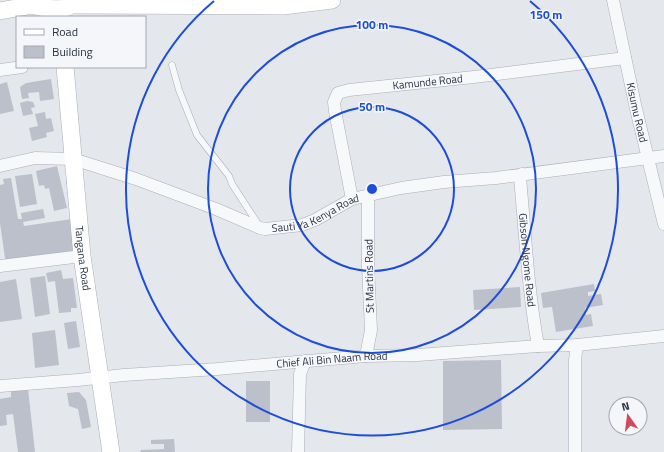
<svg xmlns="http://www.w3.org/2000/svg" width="664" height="452" font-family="'Titillium Web',sans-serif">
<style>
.building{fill:#bbc0ca}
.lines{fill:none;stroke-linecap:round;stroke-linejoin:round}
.lane-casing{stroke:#a9aeb7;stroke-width:7}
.street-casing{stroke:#a9aeb7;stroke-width:13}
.secondary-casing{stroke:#a9aeb7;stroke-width:18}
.lane{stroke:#f7f8fa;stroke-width:6}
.street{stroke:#f7f8fa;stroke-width:12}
.secondary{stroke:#fff;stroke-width:17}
.ring{fill:none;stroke:#1d4ed8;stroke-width:2}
.labels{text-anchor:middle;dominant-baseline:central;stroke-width:3;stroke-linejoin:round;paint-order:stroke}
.street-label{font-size:11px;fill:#2b3445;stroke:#f4f6f9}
.centre{fill:#1d4ed8;stroke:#f4f6f9;stroke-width:2}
.ring-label{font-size:12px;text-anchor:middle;font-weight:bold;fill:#1d4ed8;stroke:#f4f6f9;stroke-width:3;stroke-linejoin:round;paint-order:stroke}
</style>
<rect width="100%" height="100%" fill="#e4e7ec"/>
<!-- building -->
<path class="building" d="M 51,79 L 54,99 L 40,101 L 39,92 L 28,93 L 29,98 L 22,99 L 20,87 L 26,83 Z
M 7,82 L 14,111 L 0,114 L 0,84 Z
M 27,101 L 33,102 L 35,107 L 31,108 L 33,114 L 23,116 L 20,103 Z
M 45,112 L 46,119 L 51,118 L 54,131 L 46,133 L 47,137 L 32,141 L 29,128 L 38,126 L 35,114 Z
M 57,166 L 67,208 L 54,211 L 49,188 L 45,189 L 44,185 L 39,186 L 36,171 Z
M 32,174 L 37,204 L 20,207 L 15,176 Z
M 11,178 L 18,219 L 22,219 L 21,213 L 43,209 L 45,218 L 23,222 L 24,226 L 72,219 L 74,248 L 69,254 L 6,265 L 0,223 L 0,185 L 4,184 L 3,179 Z
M 61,270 L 63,279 L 73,278 L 77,308 L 71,308 L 71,312 L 59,313 L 55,281 L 48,282 L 46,273 Z
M 45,276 L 50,314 L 35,317 L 30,278 Z
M 16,279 L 22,319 L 0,322 L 0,282 Z
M 594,284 L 595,291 L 588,292 L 588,296 L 601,294 L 603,305 L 585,308 L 586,315 L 591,314 L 593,326 L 556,332 L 552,307 L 543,308 L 541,293 Z
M 520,287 L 521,307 L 474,310 L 473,290 Z
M 76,321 L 80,347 L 68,349 L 64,323 Z
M 55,330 L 59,365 L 35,368 L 32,333 Z
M 501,360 L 502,429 L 443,430 L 443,361 Z
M 246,381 L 270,381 L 270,422 L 246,422 Z
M 28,389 L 35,452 L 18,452 L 13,414 L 6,415 L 7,425 L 0,426 L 0,399 L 11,397 L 11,391 Z
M 79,392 L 86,400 L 91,427 L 82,429 L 78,409 L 69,406 L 67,393 Z
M 174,439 L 175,452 L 141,452 L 140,450 L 164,449 L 164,444 L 151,444 L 151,440 Z"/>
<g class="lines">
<defs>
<path id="lane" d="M 172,65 L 179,90 L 197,135 L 229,176 L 232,184 L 258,224"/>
<g id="street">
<path id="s1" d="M 613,0 L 636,109 L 664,224"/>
<path d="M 0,70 L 22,67"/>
<path id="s2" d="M 0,166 L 35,158 L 73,159 L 136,179 L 216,209 L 260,228 L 265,229 L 302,225 L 315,220 L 352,199 L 401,188 L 444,182 L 496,178 L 664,156"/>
<path id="s3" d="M 522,174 L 520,177 C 525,233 528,290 538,346"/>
<path id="s4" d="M 352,199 L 335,111 L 334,102 L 338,93 L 349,90 L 474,77 L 625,58"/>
<path d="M 0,266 L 82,256"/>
<path d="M 366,356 L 371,330 L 368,266 L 368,196"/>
<path id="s5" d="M 0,386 L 78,380 L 124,375 L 217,369 L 366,356 L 418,355 L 538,346 L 577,345 L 664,336"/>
<path d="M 298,452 L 300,374 L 305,361"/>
<path d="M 575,452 L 575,360 L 577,345"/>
</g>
<g id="secondary">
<path d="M 29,0 C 31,3 33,5 36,6 C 42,8 65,11 69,6 C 71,4 71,2 71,0"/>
<path d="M 71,5 L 283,6 L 332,0"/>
<path d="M 0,11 L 33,5"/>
<path id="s6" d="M 65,67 L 82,256 L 111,452"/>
</g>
</defs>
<!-- lane casing -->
<use href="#lane" class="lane-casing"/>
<!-- street casing -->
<use href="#street" class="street-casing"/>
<!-- secondary casing -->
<use href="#secondary" class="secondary-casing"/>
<!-- lane -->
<use href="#lane" class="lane"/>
<!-- street -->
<use href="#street" class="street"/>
<!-- secondary -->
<use href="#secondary" class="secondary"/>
</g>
<!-- distance rings -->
<g class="ring">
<circle cx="372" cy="189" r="82"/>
<circle cx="372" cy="189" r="164"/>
<path d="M530 1A246 246 0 1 1 214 1"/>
</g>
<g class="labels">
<!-- street labels -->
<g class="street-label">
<text stroke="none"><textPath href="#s4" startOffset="199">Kamunde Road</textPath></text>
<text stroke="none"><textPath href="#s1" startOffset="115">Kisumu Road</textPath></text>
<text stroke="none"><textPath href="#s2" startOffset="332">Sauti Ya Kenya Road</textPath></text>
<text stroke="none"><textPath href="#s6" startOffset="192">Tangana Road</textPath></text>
<text stroke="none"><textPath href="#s3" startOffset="87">Gibson Ngome Road</textPath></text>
<text transform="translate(369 276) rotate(-91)">St Martins Road</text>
<text stroke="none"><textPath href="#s5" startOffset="333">Chief Ali Bin Naam Road</textPath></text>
</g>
</g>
<circle cx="372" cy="189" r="6" class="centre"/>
<g class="ring-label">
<text x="546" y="19">150 m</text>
<text x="372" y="29">100 m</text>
<text x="372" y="111">50 m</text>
</g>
<!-- legend -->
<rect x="16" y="16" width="130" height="52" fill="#f4f6f9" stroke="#a4a8b1"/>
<rect x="24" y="29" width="20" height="6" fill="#ffffff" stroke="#a4a8b1"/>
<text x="52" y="36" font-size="12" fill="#2b3445">Road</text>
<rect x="24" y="46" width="20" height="12" fill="#bbc0ca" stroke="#a4a8b1"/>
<text x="52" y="56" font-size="12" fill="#2b3445">Building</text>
<!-- north arrow -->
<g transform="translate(628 416) rotate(346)"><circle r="19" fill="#f4f6f9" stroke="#a4a8b1"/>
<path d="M0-3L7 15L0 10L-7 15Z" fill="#d1495b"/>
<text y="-6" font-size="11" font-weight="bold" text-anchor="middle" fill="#2b3445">N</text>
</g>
</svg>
